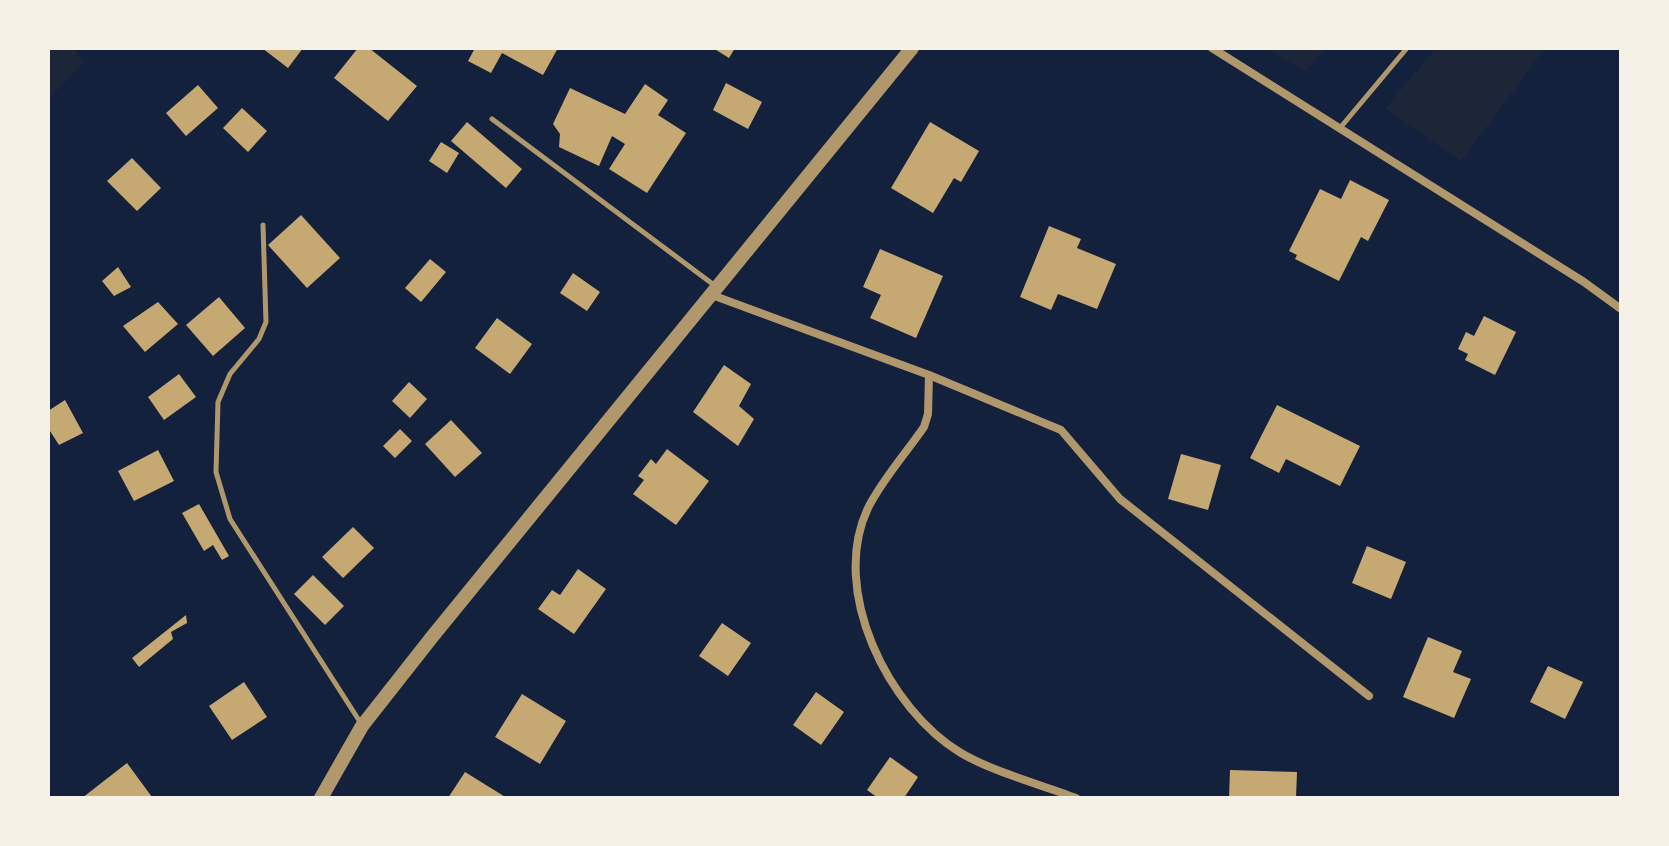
<svg xmlns="http://www.w3.org/2000/svg" width="1669" height="846" font-family="'Sofia Sans Condensed',sans-serif">
<style>
.green{fill:#1d2539}
.building{fill:#c6a872}
.lines{fill:none;stroke-linecap:round;stroke-linejoin:round}
.service{stroke:#b1986c;stroke-width:5}
.minor{stroke:#b1986c;stroke-width:8}
.tertiary{stroke:#b1986c;stroke-width:14}
</style>
<rect width="100%" height="100%" fill="#14213d"/>
<!-- green -->
<path class="green" d="M 48,48 L 73,48 L 83,63 L 48,100 Z
M 1265,48 L 1326,48 L 1305,71 Z
M 1436,48 L 1545,48 L 1461,161 L 1385,109 Z"/>
<!-- building -->
<path class="building" d="M 262,48 L 303,48 L 288,68 Z
M 358,48 L 369,48 L 417,86 L 388,121 L 334,78 Z
M 475,48 L 558,48 L 543,75 L 502,53 L 491,73 L 468,61 Z
M 713,48 L 735,48 L 729,58 Z
M 726,83 L 762,102 L 748,129 L 713,110 Z
M 645,84 L 668,100 L 658,115 L 686,133 L 647,193 L 609,169 L 625,144 L 612,136 L 599,166 L 559,147 L 560,134 L 553,124 L 570,88 L 625,114 Z
M 198,85 L 218,108 L 186,136 L 166,113 Z
M 242,108 L 267,131 L 248,152 L 223,128 Z
M 467,122 L 522,169 L 506,188 L 451,141 Z
M 930,122 L 979,151 L 961,182 L 954,178 L 933,213 L 891,188 Z
M 441,142 L 459,153 L 447,173 L 429,161 Z
M 132,158 L 161,188 L 137,211 L 107,181 Z
M 1350,180 L 1389,200 L 1368,241 L 1361,237 L 1339,281 L 1295,259 L 1297,255 L 1289,251 L 1320,189 L 1341,199 Z
M 301,215 L 340,258 L 307,288 L 268,245 Z
M 1049,226 L 1081,239 L 1077,248 L 1116,264 L 1097,309 L 1058,294 L 1051,310 L 1020,297 Z
M 880,249 L 943,276 L 916,338 L 870,318 L 881,295 L 863,287 Z
M 430,259 L 446,272 L 421,302 L 405,288 Z
M 118,267 L 131,287 L 114,296 L 102,281 Z
M 573,273 L 600,292 L 587,311 L 560,293 Z
M 219,297 L 245,328 L 213,356 L 186,325 Z
M 158,302 L 178,324 L 145,352 L 123,326 Z
M 1484,316 L 1516,332 L 1495,375 L 1465,360 L 1468,354 L 1458,349 L 1466,332 L 1474,336 Z
M 497,318 L 532,344 L 510,374 L 475,348 Z
M 724,365 L 751,384 L 739,406 L 754,419 L 738,446 L 693,412 Z
M 179,374 L 196,397 L 164,420 L 148,397 Z
M 409,382 L 427,399 L 410,418 L 392,401 Z
M 65,400 L 83,433 L 59,445 L 48,428 L 48,411 Z
M 1277,405 L 1360,446 L 1340,486 L 1286,459 L 1279,473 L 1250,458 Z
M 451,420 L 482,453 L 455,477 L 425,444 Z
M 400,429 L 412,441 L 395,458 L 383,446 Z
M 667,449 L 709,481 L 676,525 L 633,494 L 644,480 L 638,476 L 651,459 L 656,464 Z
M 158,450 L 174,481 L 134,501 L 118,471 Z
M 1181,454 L 1221,465 L 1208,510 L 1168,499 Z
M 199,504 L 229,556 L 222,560 L 213,545 L 204,551 L 182,513 Z
M 353,527 L 374,548 L 343,578 L 322,557 Z
M 1367,546 L 1406,562 L 1391,599 L 1352,583 Z
M 578,569 L 606,589 L 574,634 L 538,609 L 552,590 L 560,595 Z
M 313,575 L 344,606 L 325,625 L 294,594 Z
M 186,615 L 187,623 L 171,632 L 173,639 L 139,667 L 132,658 Z
M 722,623 L 751,643 L 728,676 L 699,656 Z
M 1428,637 L 1462,651 L 1453,672 L 1471,679 L 1454,718 L 1403,697 Z
M 1548,666 L 1583,682 L 1565,719 L 1530,702 Z
M 244,682 L 267,717 L 232,740 L 209,706 Z
M 816,692 L 844,712 L 821,745 L 793,725 Z
M 522,694 L 566,721 L 540,764 L 495,737 Z
M 890,757 L 918,777 L 904,798 L 878,798 L 867,790 Z
M 127,763 L 152,797 L 82,798 Z
M 1230,770 L 1297,772 L 1296,798 L 1229,798 Z
M 465,772 L 507,798 L 448,798 Z"/>
<g class="lines">
<!-- service -->
<path class="service" d="M 492,119 L 714,285
M 1340,128 L 1407,48
M 263,225 L 266,322 L 259,339 L 230,374 L 218,402 L 216,472 L 230,519 L 362,725"/>
<!-- minor -->
<path class="minor" d="M 1212,48 L 1584,282 L 1621,309
M 712,295 L 929,375 L 1061,430 L 1120,499 L 1369,696
M 929,375 L 928,414 L 924,427 C 906,453 882,480 868,508 C 829,590 888,709 961,753 C 991,771 1042,785 1076,798"/>
<!-- tertiary -->
<path class="tertiary" d="M 321,798 L 362,726 L 432,637 L 912,48"/>
</g>
<!-- border -->
<rect width="1669" height="846" fill="none" stroke="#f6f1e7" stroke-width="100"/>
</svg>
